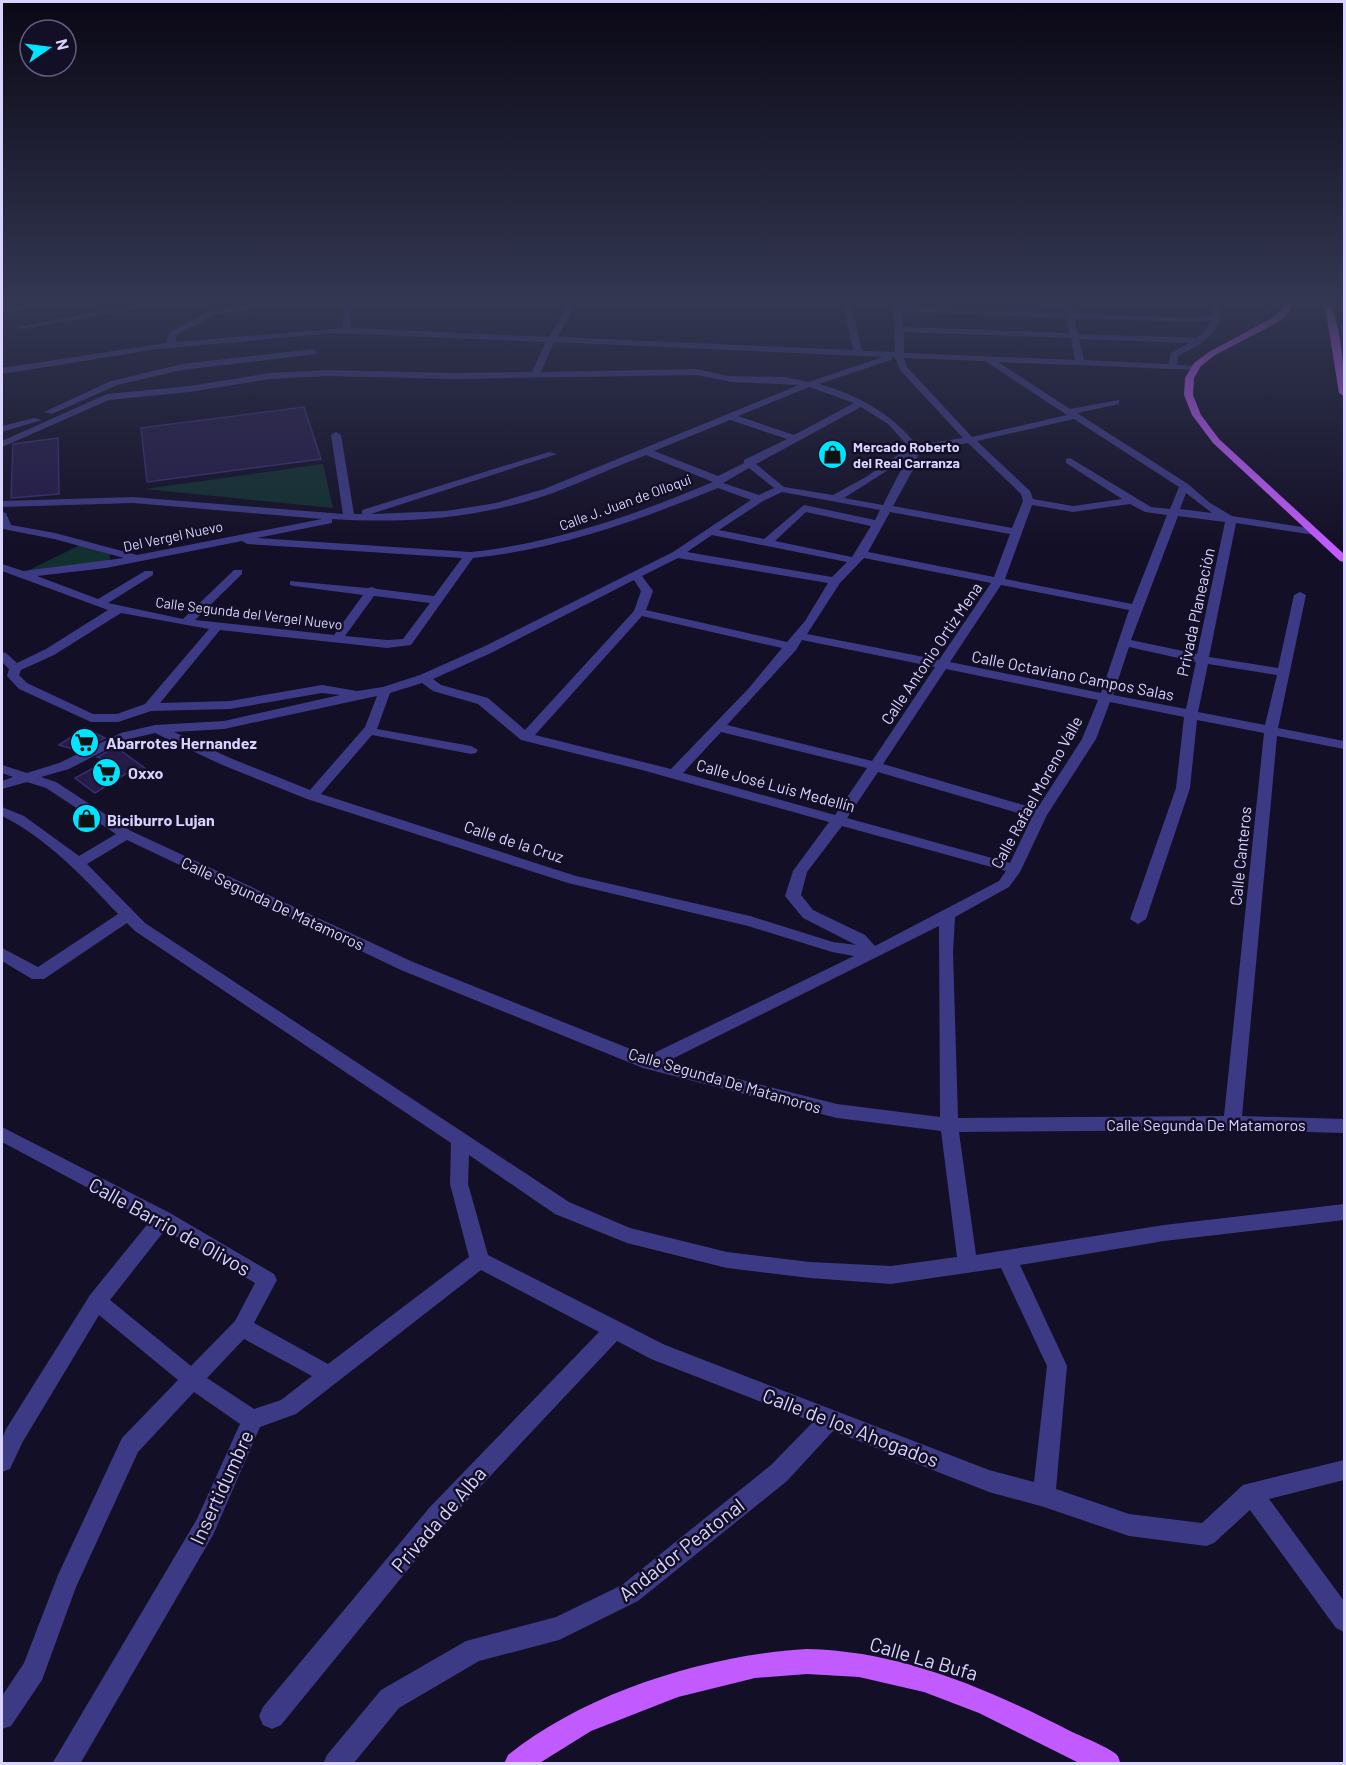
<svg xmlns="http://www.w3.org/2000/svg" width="1346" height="1765" font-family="Barlow,sans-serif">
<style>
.green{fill:#12302f}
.building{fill:#241b47;stroke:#3b2d73;stroke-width:1.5}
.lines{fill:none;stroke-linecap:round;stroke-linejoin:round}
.minor{fill:#3d3a85;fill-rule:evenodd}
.major{fill:#c25bff;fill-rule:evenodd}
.labels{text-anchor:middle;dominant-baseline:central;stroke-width:5;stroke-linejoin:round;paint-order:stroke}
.far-poi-label{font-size:14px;font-weight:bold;fill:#d9d4ff;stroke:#130f26;text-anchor:start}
.far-street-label{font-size:14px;fill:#d9d4ff;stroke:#130f26}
.street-label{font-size:16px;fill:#d9d4ff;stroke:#130f26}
.poi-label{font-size:16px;font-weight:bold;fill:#d9d4ff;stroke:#130f26;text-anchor:start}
.near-street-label{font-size:20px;fill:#d9d4ff;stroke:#130f26}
</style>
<rect width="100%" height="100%" fill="#130f26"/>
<!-- green -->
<path class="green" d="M 323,464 L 333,508 L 145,489 Z
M 80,545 L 110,553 L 110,562 L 23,573 Z"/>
<!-- building -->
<path class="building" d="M 304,407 L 321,459 L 147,482 L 141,428 Z
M 58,438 L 59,494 L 11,498 L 13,444 Z
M 85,728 L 105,738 L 79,751 L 59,745 Z
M 116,747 L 146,769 L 145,771 L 135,768 L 95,793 L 75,778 L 108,760 L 97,757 Z"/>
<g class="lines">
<!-- minor -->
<path class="minor" d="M 57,300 L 77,300 L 2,313 L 2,309 Z
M 164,300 L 182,300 L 22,329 L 18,327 Z
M 344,300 L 352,300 L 351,328 L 549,337 L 567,307 L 499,302 L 495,300 L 570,302 L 571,300 L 579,300 L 557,337 L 853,350 L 842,300 L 850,300 L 862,351 L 895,352 L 893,300 L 901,300 L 902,307 L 1065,313 L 1062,300 L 1070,300 L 1073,313 L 1194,318 L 1212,315 L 1212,301 L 1219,300 C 1225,332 1205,342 1178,356 L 1177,365 L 1198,366 L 1198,370 L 998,362 L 1070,409 L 1119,400 L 1119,404 L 1077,413 L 1188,484 L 1210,503 L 1232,516 L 1315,529 L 1320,532 L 1315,535 L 1236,523 L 1209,657 L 1278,668 L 1294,595 L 1300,592 L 1306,595 L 1278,728 L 1344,741 L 1344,749 L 1277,736 L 1242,1116 L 1344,1119 L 1344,1133 L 1232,1130 L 959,1132 L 976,1255 L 1164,1225 L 1344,1204 L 1344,1220 L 1164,1241 L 1020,1265 L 1067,1366 L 1056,1489 L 1129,1514 L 1202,1523 L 1243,1485 L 1344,1460 L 1344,1480 L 1269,1499 L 1344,1601 L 1344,1632 L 1336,1628 L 1250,1510 L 1214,1543 L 1206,1546 L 1129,1536 L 1044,1507 L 989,1492 L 833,1431 L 787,1481 L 638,1601 L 559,1640 L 479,1661 L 399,1708 L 353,1764 L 323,1764 L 327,1755 L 381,1690 L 466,1641 L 556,1617 L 622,1585 L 771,1465 L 813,1422 L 651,1359 L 617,1341 L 446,1523 L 281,1725 L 272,1729 L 263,1725 L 259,1716 L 263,1707 L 430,1507 L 599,1332 L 481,1270 L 296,1414 L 260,1427 L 213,1535 L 80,1764 L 52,1764 L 197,1519 L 240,1424 L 194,1392 L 138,1452 L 76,1587 L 42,1680 L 11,1726 L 2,1729 L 2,1696 L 24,1663 L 58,1575 L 122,1438 L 178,1380 L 99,1315 L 22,1443 L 10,1469 L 2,1472 L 2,1439 L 6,1429 L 90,1295 L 150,1221 L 2,1142 L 2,1127 L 170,1213 L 274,1274 L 277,1280 L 254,1323 L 328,1364 L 469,1257 L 450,1184 L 451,1143 L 135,931 L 127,923 L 44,979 L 32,979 L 2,961 L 2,948 L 38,967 L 118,914 C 84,878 47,838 2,816 L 2,807 L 24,816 L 79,856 L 116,834 L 46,788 L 27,782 L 2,789 L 2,781 L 13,777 L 2,773 L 2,765 L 27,773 L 59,763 L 121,733 L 155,725 L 224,721 L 340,695 L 322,693 L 230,709 L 151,711 L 118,722 L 91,722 L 19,689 L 7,676 L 9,669 L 2,662 L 2,652 L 6,653 L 17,663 L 46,649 L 108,610 L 2,571 L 2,564 L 23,571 L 124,558 L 54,539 L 3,529 L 2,512 L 6,513 L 11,525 L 55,533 L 137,555 L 322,519 L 133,503 L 2,507 L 2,501 L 133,497 L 343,514 L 331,435 L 336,432 L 341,435 L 354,514 L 362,514 L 362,510 L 549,452 L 557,454 L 371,514 L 446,511 L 496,503 L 544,489 L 799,385 L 732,382 L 696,375 L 454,379 L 327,376 L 270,379 L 190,392 L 109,400 L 2,447 L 2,441 L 107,394 L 190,386 L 270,373 L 327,370 L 454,373 L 532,372 L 546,342 L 335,333 L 158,349 L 2,374 L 2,368 L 166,343 L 170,332 L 210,311 L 249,305 L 253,307 L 252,309 L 215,315 L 177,335 L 175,342 L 343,328 ZM 902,312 L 1066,318 L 1069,333 L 903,327 ZM 1074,318 L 1194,322 L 1211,320 L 1207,329 L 1197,338 L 1078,334 ZM 904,332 L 1071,338 L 1075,360 L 904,353 ZM 1079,339 L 1190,343 L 1171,353 L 1168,364 L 1084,360 ZM 554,342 L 883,357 L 808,382 L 785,377 L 728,376 L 696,369 L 541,372 ZM 892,357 L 895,357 L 900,370 L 963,438 L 917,445 C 891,413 858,395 819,384 L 891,360 ZM 904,358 L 985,361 L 1067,415 L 972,437 L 907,367 ZM 809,387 L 854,403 L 794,435 L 738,416 ZM 861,407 L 888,424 L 909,447 L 866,477 L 833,495 L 784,487 L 756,464 ZM 1074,419 L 1179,487 L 1170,509 L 1151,507 L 1070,458 L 1066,459 L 1066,463 L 1122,499 L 1073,506 L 1033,499 L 1030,491 L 977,441 ZM 730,420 L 787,439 L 744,460 L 744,463 L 718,476 L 654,451 ZM 968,443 L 1021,494 L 1023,501 L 1012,528 L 893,506 L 915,466 L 919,450 ZM 646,455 L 713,482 C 634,515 556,543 470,552 L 257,538 L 332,523 L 332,519 C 406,524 483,518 553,493 C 584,481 615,467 646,455 ZM 907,458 L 883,505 L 844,498 ZM 749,468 L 774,488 L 759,495 L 723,483 ZM 718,488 L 751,500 L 673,552 L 483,647 L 420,675 L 383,687 L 357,691 L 322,685 L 230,701 L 160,703 L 220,630 L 387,648 L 411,645 L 473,558 C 560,549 639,520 718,488 ZM 782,492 L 880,510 L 875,520 L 804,505 L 764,539 L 719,530 L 763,501 ZM 1186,493 L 1212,513 L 1180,509 ZM 1130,504 L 1145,512 L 1167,515 L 1132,604 L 1005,579 L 1032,505 L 1073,512 ZM 806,512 L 871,526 L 852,557 L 775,541 ZM 890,512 L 1010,534 L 994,577 L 868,552 ZM 1178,516 L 1225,522 L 1197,654 L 1131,640 ZM 712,535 L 847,562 L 832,577 L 687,552 ZM 242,541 L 247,544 L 462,558 L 434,596 L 377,589 L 372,587 L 367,588 L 290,581 L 290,585 L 294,586 L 363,595 L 334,635 L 195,620 L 242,574 L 242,570 L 234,570 L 183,619 L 108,603 L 153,575 L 153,571 L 145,571 L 98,599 L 37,576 L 106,568 ZM 678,558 L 828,583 L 805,621 L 787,642 L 646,610 L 653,591 L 642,576 ZM 864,558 L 991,583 L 939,660 L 807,634 L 840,583 ZM 634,580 L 641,591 L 634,611 L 525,730 L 488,698 L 441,685 L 433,679 L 491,653 ZM 1001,585 L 1129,610 L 1101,693 L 950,662 ZM 374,596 L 430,603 L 403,639 L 387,640 L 345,636 ZM 121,613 L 209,629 L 145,704 L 117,714 L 93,714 L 27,683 L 19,675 L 21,670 L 54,655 ZM 642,616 L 782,648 L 749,688 L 671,769 L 535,735 ZM 802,640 L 935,667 L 872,761 L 727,725 L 796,650 ZM 1129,647 L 1196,662 L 1186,709 L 1113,695 ZM 1208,664 L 1277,675 L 1265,725 L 1198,712 ZM 946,669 L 1098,700 L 1082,739 L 1037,809 L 883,764 ZM 422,683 L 433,691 L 478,704 L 521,740 L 642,770 L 829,822 L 793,871 L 785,896 L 803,918 L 856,945 L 833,942 L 750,916 L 576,876 L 321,794 L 372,735 L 471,754 L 476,753 L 478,750 L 471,746 L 377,729 L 390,693 ZM 377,696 L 365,727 L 310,790 L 230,758 L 174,732 L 224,729 ZM 1110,702 L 1184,717 L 1176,788 L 1130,919 L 1138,924 L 1146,919 L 1190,788 L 1197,720 L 1264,733 L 1224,1116 L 958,1118 L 953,952 L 955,917 L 1009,887 L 1020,872 L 1047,815 L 1096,739 ZM 721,732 L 867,768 L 835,815 L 683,773 ZM 155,733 L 220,764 L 307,799 L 568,883 L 748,926 L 832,952 L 854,956 L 648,1056 L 413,962 L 131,831 L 56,782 L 41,777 L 69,769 L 125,740 ZM 878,772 L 1032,817 L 1010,863 L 847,818 ZM 842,826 L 1006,871 L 999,881 L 875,946 L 865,935 L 813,910 L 801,895 L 807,872 ZM 127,840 L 401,970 L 643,1068 L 837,1118 L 941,1131 L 957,1257 L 891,1266 L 810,1262 L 727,1252 L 630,1228 L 569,1202 L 145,923 L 87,864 ZM 939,926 L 940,1117 L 837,1104 L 668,1061 ZM 469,1155 L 555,1214 L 627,1243 L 727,1268 L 810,1278 L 891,1284 L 1001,1268 L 1047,1366 L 1034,1482 L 989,1470 L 665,1345 L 488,1255 L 468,1184 ZM 165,1230 L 255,1283 L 235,1321 L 191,1366 L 110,1300 ZM 244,1339 L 312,1376 L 281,1400 L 254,1409 L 207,1378 Z
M 1162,300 L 1188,300 L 1189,301 L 1185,303 Z
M 313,349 L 317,352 L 316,354 L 182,370 L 117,385 L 52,414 L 44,412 L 111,381 L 182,364 Z
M 34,418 L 42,420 L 2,432 L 2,426 Z"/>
<!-- major -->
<path class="major" d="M 1288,300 L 1296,300 L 1286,316 L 1278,322 L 1215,355 L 1201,366 L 1194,378 L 1193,395 L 1201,415 L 1219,439 L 1344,554 L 1344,562 L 1340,561 L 1213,443 L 1192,415 L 1184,395 L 1185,378 L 1194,363 L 1209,352 L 1272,318 L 1280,312 Z
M 1320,300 L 1328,300 C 1342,328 1344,365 1344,396 L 1339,393 L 1326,312 Z
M 807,1649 C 902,1651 988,1689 1072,1732 C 1081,1736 1112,1749 1117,1755 C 1119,1757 1119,1761 1121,1764 L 1081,1764 L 979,1713 L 924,1692 L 859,1677 L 807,1674 L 755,1678 L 678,1697 L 591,1731 L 538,1764 L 504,1764 L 508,1755 C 587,1692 706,1655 807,1649 Z"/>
</g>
<!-- sky -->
<linearGradient id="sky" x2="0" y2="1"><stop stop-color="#0a0815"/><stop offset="0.55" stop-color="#333752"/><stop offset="1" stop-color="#333752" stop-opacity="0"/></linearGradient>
<rect width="1346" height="547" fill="url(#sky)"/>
<!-- icons -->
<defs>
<symbol id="shop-disc" viewBox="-11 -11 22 22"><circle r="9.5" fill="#00e5ff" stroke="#130f26"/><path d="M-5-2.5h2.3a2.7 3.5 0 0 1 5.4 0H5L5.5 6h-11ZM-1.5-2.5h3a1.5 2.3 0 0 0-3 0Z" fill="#111"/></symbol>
<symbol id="supermarket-disc" viewBox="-11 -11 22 22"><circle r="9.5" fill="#00e5ff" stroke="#130f26"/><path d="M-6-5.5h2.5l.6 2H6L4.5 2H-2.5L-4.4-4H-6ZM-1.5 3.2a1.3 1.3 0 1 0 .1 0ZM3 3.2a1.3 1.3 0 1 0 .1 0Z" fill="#111"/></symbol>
</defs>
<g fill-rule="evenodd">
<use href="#shop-disc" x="816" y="438" width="33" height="33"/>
<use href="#supermarket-disc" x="68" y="726" width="33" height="33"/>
<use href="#supermarket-disc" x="90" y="756" width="33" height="33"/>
<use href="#shop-disc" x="70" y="802" width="33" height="33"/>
</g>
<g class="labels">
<!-- far-poi labels -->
<g class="far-poi-label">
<text x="853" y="446">Mercado Roberto<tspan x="853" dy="16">del Real Carranza</tspan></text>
</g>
<!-- far-street labels -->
<g class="far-street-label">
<text transform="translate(625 502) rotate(-20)">Calle J. Juan de Olloqui</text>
<text transform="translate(173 536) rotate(-12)">Del Vergel Nuevo</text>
<text transform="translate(249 613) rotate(7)">Calle Segunda del Vergel Nuevo</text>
</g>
<!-- street labels -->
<g class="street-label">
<text transform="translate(1195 612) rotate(-78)">Privada Planeación</text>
<text transform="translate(931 653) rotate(-56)">Calle Antonio Ortiz Mena</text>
<text transform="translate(1073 675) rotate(11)">Calle Octaviano Campos Salas</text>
<text transform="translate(776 785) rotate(15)">Calle José Luis Medellín</text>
<text transform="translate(1036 792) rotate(-61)">Calle Rafael Moreno Valle</text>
<text transform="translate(514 841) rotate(18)">Calle de la Cruz</text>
<text transform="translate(1240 856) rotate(-84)">Calle Canteros</text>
<text transform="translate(273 903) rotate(25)">Calle Segunda De Matamoros</text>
<text transform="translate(725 1080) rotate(16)">Calle Segunda De Matamoros</text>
<text x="1206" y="1124">Calle Segunda De Matamoros</text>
</g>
<!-- poi labels -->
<g class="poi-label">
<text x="106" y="742">Abarrotes Hernandez</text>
<text x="128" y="772">Oxxo</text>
<text x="107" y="819">Biciburro Lujan</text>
</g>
<!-- near-street labels -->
<g class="near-street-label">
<text transform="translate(170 1226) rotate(29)">Calle Barrio de Olivos</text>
<text transform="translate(851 1427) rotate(21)">Calle de los Ahogados</text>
<text transform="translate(221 1487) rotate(-65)">Insertidumbre</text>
<text transform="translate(438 1519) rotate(-49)">Privada de Alba</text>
<text transform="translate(681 1549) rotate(-38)">Andador Peatonal</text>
<text transform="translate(924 1658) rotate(16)">Calle La Bufa</text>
</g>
</g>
<!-- border -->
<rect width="1346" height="1765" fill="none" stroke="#d9d4ff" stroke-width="6"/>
<!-- north arrow -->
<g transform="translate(48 48) rotate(76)"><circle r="28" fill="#130f26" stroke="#625e7d" stroke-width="1.5"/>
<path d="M0-4.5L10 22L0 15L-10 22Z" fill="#00e5ff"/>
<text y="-9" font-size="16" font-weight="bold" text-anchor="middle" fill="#d9d4ff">N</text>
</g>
</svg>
